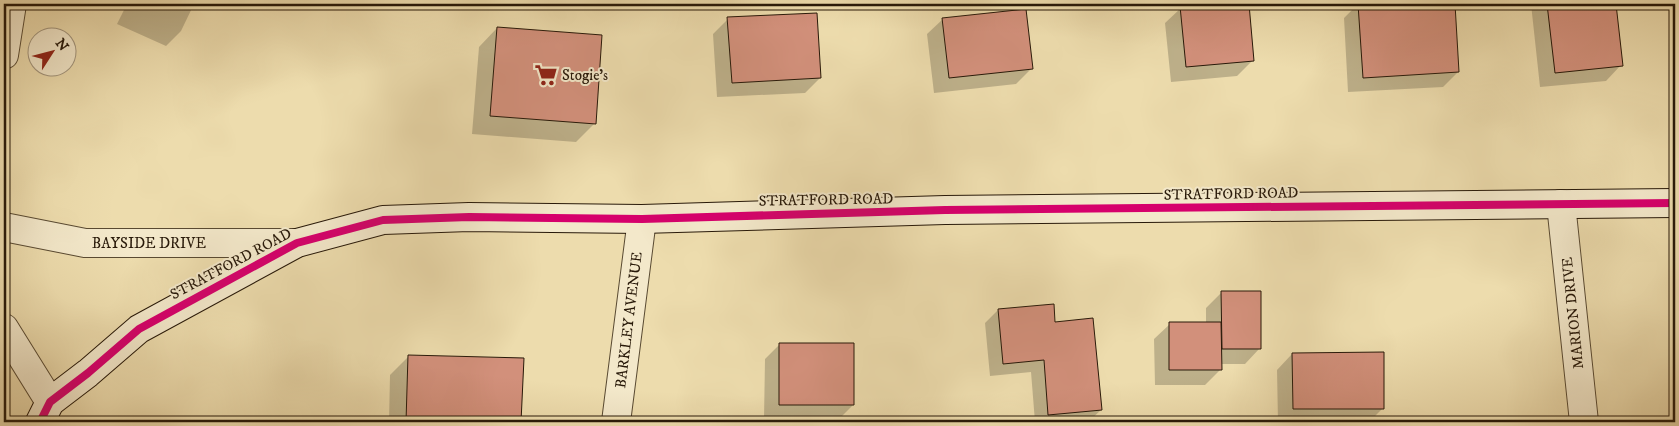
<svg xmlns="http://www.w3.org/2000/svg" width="1679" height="426" font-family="'IM FELL DW Pica',serif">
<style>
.shadow{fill:#0003}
.building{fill:#d2907b;stroke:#281909}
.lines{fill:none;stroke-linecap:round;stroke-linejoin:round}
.street-casing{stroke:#594a32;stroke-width:30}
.secondary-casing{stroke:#281909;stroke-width:30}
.street{stroke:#f3e8ca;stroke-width:28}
.secondary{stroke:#f3e8ca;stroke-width:28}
.cycleway-casing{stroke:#f3e8ca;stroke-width:11}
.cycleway{stroke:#d6006c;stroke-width:8}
.labels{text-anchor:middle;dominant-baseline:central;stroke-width:4;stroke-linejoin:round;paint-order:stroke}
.poi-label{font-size:15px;fill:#281909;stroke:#f3e8ca;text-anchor:start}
.street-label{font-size:15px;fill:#281909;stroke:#f3e8ca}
</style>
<rect width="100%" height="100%" fill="#eddcad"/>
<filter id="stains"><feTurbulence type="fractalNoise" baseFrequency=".004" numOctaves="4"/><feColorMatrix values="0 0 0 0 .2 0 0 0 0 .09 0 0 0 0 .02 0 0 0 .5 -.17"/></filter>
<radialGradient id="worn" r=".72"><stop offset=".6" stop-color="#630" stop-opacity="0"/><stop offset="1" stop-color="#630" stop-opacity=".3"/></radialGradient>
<!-- shadow -->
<path class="shadow" d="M 127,4 L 194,4 L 181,31 L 166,46 L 117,24 Z
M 1227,4 L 1248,4 L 1252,61 L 1237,76 L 1171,82 L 1165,23 L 1181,8 Z
M 1358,4 L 1453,4 L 1458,72 L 1443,87 L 1348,92 L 1344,18 Z
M 1531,4 L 1614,4 L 1621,65 L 1606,81 L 1540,87 Z
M 728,19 L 820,78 L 805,93 L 717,97 L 713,34 Z
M 943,19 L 1032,68 L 1016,84 L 934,93 L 927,34 Z
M 497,28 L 594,124 L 576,142 L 472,134 L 479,47 Z
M 1221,293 L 1260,348 L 1245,364 L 1220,364 L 1220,370 L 1205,385 L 1155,385 L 1154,339 L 1170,324 L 1206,324 L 1206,308 Z
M 998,310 L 1054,323 L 1101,410 L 1088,422 L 1035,422 L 1031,372 L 990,376 L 985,323 Z
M 780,344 L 853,405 L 838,420 L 764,419 L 765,359 Z
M 1292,354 L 1383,408 L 1369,422 L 1278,422 L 1277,370 Z
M 409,356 L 522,360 L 520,422 L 389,422 L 390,375 Z"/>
<!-- building -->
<path class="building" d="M 1212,4 L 1249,4 L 1254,61 L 1186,67 L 1180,6 Z
M 1358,4 L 1455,4 L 1459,72 L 1363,78 Z
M 1547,4 L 1616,4 L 1623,66 L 1555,73 Z
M 1026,9 L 1033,69 L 949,78 L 942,18 Z
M 817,13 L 821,78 L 732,83 L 727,17 Z
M 497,27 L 602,35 L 596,124 L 490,116 Z
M 1221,291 L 1261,291 L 1261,349 L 1222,349 Z
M 1054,304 L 1055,322 L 1093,318 L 1102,410 L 1048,415 L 1044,360 L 1003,364 L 998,309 Z
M 1169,322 L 1221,322 L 1222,370 L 1169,370 Z
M 779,343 L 854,343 L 854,405 L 779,405 Z
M 1384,352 L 1384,409 L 1293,409 L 1292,353 Z
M 408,355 L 524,358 L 521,422 L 406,422 Z"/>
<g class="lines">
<defs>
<path id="street" d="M 4,55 L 12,4
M 1561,204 L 1584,422
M 4,227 L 85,243 L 297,243
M 4,328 L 50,402
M 616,422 L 642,219"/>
<path id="secondary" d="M 40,422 L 50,402 L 88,373 L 139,329 L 297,243 L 383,220 L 469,217 L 642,219 L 945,210 L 1675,203"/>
</defs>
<!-- street casing -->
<use href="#street" class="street-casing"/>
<!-- secondary casing -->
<use href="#secondary" class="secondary-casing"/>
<!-- street -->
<use href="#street" class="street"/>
<!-- secondary -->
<use href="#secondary" class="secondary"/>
<defs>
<path id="cycleway" d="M 40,422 L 50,402 L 88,373 L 139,329 L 297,243 L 383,220 L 469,217 L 642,219 L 945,210 L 1675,203"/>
</defs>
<!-- cycleway casing -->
<use href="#cycleway" class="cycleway-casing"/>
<!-- cycleway -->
<use href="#cycleway" class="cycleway"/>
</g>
<!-- icons -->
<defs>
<symbol id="supermarket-bare" viewBox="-9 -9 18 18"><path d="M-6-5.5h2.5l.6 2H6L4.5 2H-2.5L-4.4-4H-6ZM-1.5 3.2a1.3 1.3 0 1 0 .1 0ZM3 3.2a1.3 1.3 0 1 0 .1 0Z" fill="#8f2418" stroke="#f3e8ca" stroke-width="2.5" paint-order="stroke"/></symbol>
</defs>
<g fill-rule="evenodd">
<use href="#supermarket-bare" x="530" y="59" width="32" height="32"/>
</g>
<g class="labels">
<!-- poi labels -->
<g class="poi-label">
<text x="562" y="75">Stogie's</text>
</g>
<!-- street labels -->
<g class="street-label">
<text transform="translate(1231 194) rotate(-1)">STRATFORD ROAD</text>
<text transform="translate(826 200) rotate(-1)">STRATFORD ROAD</text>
<text x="149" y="243">BAYSIDE DRIVE</text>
<text transform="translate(231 264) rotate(-28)">STRATFORD ROAD</text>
<text transform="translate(1573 313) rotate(-96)">MARION DRIVE</text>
<text transform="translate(629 320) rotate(-83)">BARKLEY AVENUE</text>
</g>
</g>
<!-- margin -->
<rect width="1679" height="426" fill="none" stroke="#eddcad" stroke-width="20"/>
<rect x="5" y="5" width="1669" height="416" fill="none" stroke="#281909" stroke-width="2.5"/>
<rect x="10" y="10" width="1659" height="406" fill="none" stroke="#281909"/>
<!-- north arrow -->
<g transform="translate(52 52) rotate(54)"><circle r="24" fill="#f3e8ca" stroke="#a2957d"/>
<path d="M0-4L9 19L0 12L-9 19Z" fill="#8f2418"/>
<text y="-8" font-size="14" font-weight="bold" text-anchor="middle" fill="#281909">N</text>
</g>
<rect width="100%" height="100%" filter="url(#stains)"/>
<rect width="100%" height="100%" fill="url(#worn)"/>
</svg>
